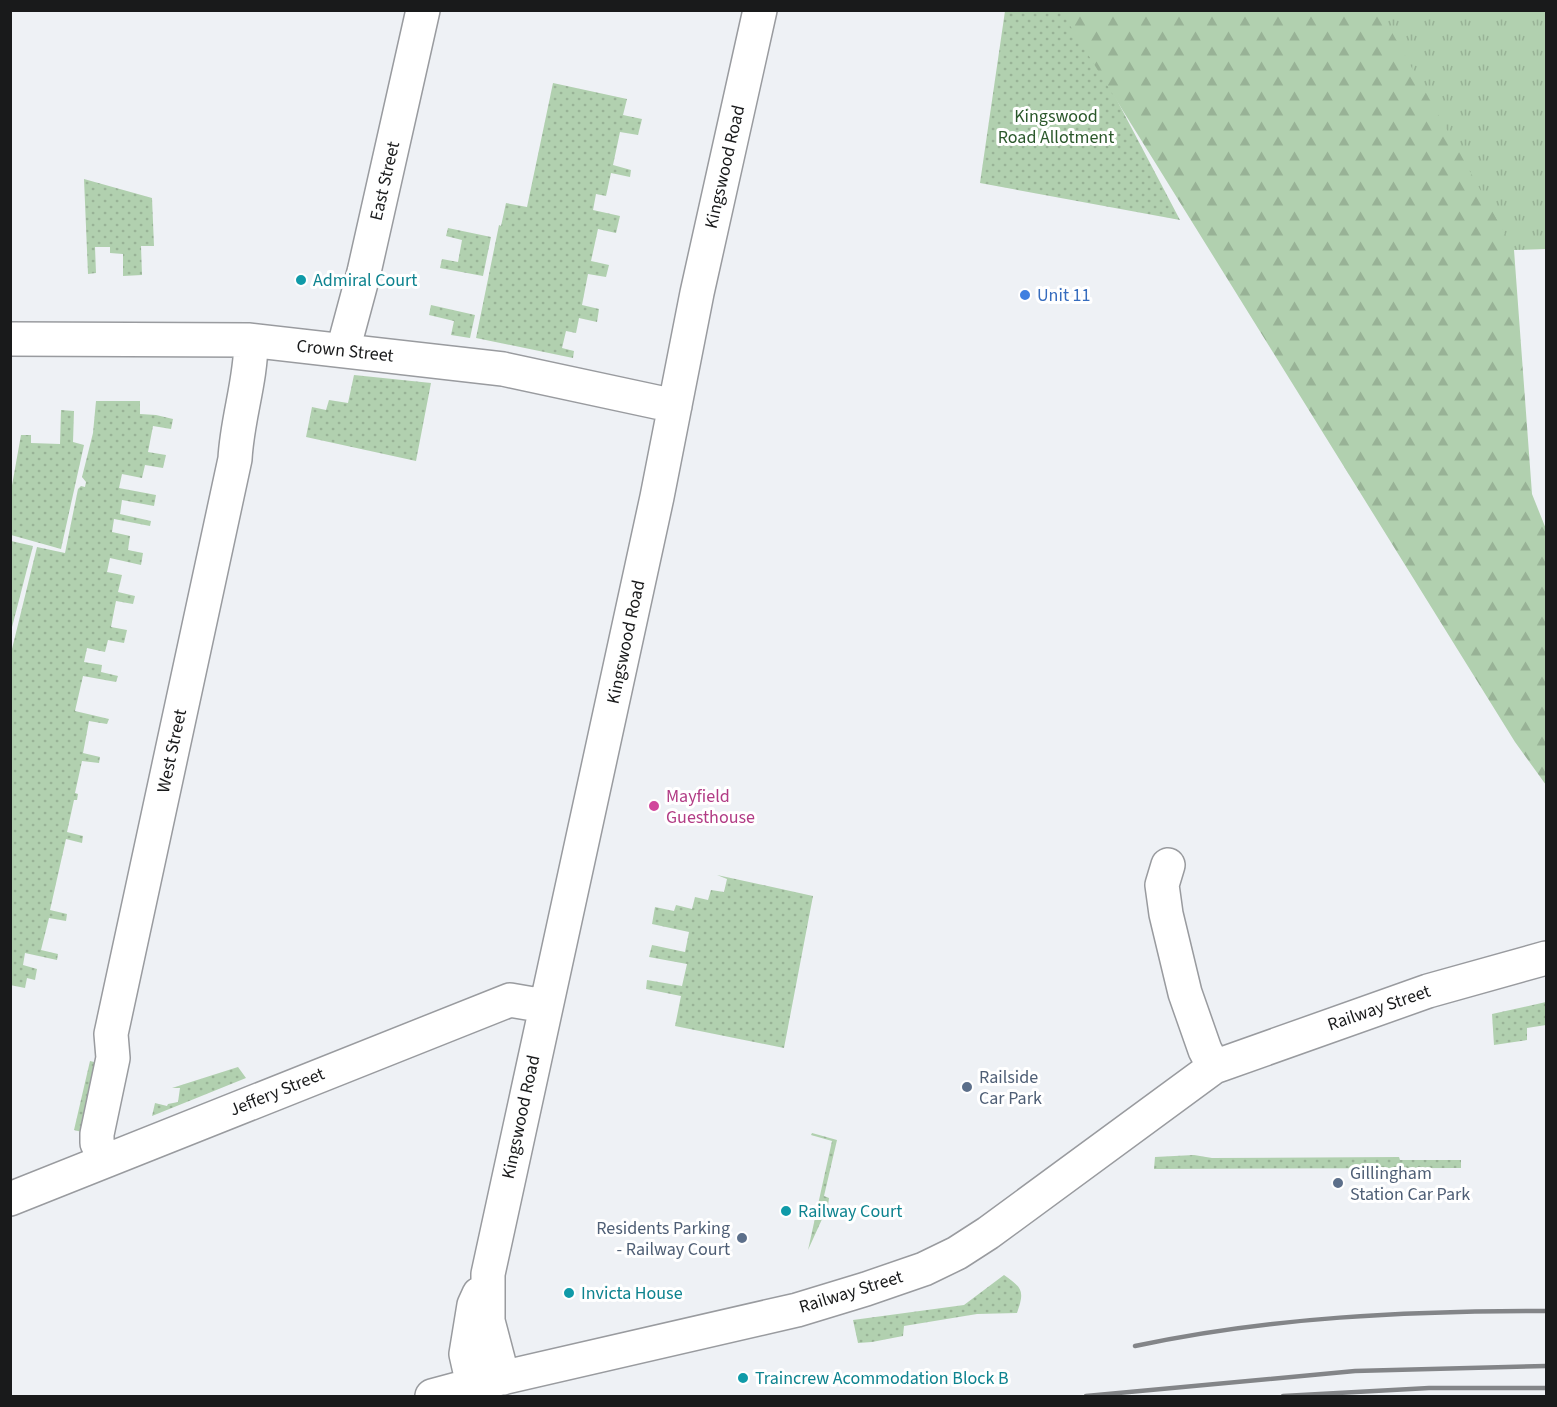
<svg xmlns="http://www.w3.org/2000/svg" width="1557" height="1407" font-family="'Source Sans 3',sans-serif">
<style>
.grass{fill:url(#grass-dots)}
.forest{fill:url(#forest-firs)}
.park{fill:url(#park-tufts)}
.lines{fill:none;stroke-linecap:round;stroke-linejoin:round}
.minor-casing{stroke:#999b9f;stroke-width:36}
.minor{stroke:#fff;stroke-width:33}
.rail{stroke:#838588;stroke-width:4.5}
.culture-dot{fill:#0f9aa8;stroke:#fff;stroke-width:2}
.shop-dot{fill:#3f7fe0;stroke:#fff;stroke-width:2}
.hotel-dot{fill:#d1479c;stroke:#fff;stroke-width:2}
.service-dot{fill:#5c6f8a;stroke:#fff;stroke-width:2}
.labels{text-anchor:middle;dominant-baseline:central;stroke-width:6;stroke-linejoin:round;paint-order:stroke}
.park-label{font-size:18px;fill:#2b582b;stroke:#fff}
.street-label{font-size:18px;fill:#191a1b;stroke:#fff}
.culture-label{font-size:18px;fill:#0d838f;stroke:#fff;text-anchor:start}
.shop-label{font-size:18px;fill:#366cbe;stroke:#fff;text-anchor:start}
.hotel-label{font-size:18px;fill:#b23c85;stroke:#fff;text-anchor:start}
.service-label{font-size:18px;fill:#4e5e75;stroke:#fff;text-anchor:start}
</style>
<defs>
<pattern id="grass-dots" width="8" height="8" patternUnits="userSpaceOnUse" patternTransform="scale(1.5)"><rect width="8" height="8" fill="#b1d0af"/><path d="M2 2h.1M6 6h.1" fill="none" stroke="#98b296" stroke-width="1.8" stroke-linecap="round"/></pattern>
<pattern id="forest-firs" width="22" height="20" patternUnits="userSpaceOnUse" patternTransform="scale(1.5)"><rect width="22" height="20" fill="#b1d0af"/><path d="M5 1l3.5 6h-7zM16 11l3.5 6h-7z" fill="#98b296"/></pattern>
<pattern id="park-tufts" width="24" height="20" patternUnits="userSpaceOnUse" patternTransform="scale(1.5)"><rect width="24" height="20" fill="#b1d0af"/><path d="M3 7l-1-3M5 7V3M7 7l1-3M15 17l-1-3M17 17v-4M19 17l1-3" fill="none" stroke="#98b296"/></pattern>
</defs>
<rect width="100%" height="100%" fill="#eef1f5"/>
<!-- grass -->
<path class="grass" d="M 1005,11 L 1070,11 L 1180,220 L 980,183 Z
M 553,83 L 627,99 L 623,115 L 642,119 L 638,135 L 620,132 L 613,165 L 631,170 L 630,177 L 611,173 L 606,196 L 596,194 L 593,210 L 620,216 L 616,233 L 598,229 L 591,261 L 609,265 L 606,277 L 588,274 L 582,305 L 599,309 L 597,322 L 579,318 L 576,333 L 566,331 L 562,348 L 574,351 L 573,358 L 476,338 L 499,225 L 501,226 L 506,203 L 527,207 Z
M 84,179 L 152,198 L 154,246 L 141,246 L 142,275 L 123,276 L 123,254 L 110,253 L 110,247 L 95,247 L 96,273 L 88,274 Z
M 448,228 L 491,237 L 483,276 L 440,268 L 442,259 L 458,262 L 462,240 L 446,236 Z
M 431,305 L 475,315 L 470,338 L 451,335 L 454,321 L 429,315 Z
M 354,375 L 431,383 L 416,461 L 306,437 L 312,407 L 326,410 L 329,400 L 348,403 Z
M 96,401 L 140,401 L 140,414 L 156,415 L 173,419 L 171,429 L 153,426 L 148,452 L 166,455 L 163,468 L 145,465 L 142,478 L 122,474 L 119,488 L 156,495 L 154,506 L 122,500 L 120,514 L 151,521 L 150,526 L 114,519 L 112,532 L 130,536 L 128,550 L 143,553 L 141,565 L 110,558 L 107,572 L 122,575 L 118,592 L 135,596 L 133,604 L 116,601 L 111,627 L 127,630 L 124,643 L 108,640 L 105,652 L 87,648 L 84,662 L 102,665 L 101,672 L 118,676 L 116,682 L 83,676 L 75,711 L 109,719 L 107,724 L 89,721 L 83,753 L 100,757 L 99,763 L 82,761 L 75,793 L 78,794 L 77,800 L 74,800 L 67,832 L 83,836 L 82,843 L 66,839 L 50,910 L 67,914 L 66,921 L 49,918 L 41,950 L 58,954 L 57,960 L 25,953 L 23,965 L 37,969 L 35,980 L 27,978 L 25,988 L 10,985 L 11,653 L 37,547 L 65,553 L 78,489 L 81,486 L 85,487 L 86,482 L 82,477 L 93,433 Z
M 61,410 L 74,411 L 73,442 L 84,445 L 61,549 L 11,535 L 11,491 L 21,435 L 31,435 L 31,443 L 60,444 Z
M 11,541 L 33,546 L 11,631 L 10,541 Z
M 717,875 L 813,896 L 784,1048 L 675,1026 L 681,996 L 646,989 L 647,980 L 682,986 L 687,964 L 649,957 L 652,945 L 685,952 L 689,932 L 652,924 L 655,907 L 674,911 L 676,905 L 692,909 L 695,897 L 708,900 L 711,890 L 724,892 L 727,879 Z
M 1546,1002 L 1546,1025 L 1527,1028 L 1527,1040 L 1494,1045 L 1492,1014 Z
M 90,1061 L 102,1064 L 86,1133 L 74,1130 Z
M 238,1067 L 246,1078 L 152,1116 L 155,1103 L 167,1106 L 168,1104 L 178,1102 L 180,1088 L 172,1088 Z
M 812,1133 L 837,1140 L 824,1196 L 829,1198 L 828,1206 L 808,1250 L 832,1141 L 811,1135 Z
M 1194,1155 L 1212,1158 L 1399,1157 L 1400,1160 L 1461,1160 L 1461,1168 L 1154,1169 L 1155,1157 Z
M 1004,1275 C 1022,1288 1025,1290 1017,1313 L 977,1314 L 904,1326 L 903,1336 L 872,1342 L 858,1343 L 853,1320 L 964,1305 Z"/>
<!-- forest -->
<path class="forest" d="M 1426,10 L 1497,131 L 1514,250 L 1532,494 L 1546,529 L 1546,785 L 1515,742 L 1061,11 Z"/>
<!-- park -->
<path class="park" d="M 1380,11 L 1546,11 L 1546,249 L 1514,250 Z"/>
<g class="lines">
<defs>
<path id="minor" d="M 10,339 L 248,340 L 503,369 L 675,406
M 343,350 L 364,272 L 423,10
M 1168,865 L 1162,885 L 1166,914 L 1185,993 L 1205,1050 L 1214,1067
M 105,1160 L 97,1143 L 97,1134 L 113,1058 L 111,1034 L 235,459 C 237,419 251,381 251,341
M 10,1199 L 510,1000 L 545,1006
M 503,1378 L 488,1321 L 488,1274 L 657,497 L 697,293 L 760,10
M 473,1385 L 466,1354 L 474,1305 L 479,1294
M 432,1396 L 484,1382 L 797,1310 L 866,1289 L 924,1269 L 957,1253 L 988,1233 L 1214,1067 L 1428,991 L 1546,958"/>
</defs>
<!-- minor casing -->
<use href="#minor" class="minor-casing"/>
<!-- minor -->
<use href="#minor" class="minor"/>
<!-- rail -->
<path class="rail" d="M 1135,1346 C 1270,1317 1409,1311 1546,1311
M 1086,1396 L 1355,1371 L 1546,1366
M 1283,1396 L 1429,1388 L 1546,1388"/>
</g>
<!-- markers -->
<g class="culture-dot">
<circle cx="301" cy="280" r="6"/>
<circle cx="786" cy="1211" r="6"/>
<circle cx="569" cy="1293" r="6"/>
<circle cx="743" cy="1378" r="6"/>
</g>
<circle class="shop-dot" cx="1025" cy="295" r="6"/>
<circle class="hotel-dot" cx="654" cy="806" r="6"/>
<g class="service-dot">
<circle cx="967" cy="1087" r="6"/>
<circle cx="1338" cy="1183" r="6"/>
<circle cx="742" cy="1238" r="6"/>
</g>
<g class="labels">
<!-- park labels -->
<g class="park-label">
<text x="1056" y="116">Kingswood<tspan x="1056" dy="21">Road Allotment</tspan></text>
</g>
<!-- street labels -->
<g class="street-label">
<text transform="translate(725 167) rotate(-77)">Kingswood Road</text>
<text transform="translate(385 181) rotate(-77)">East Street</text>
<text transform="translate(345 351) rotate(6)">Crown Street</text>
<text transform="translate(626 642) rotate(-78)">Kingswood Road</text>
<text transform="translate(172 751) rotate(-78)">West Street</text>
<text transform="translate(1379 1008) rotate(-19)">Railway Street</text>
<text transform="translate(277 1092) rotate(-22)">Jeffery Street</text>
<text transform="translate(521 1117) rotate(-78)">Kingswood Road</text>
<text transform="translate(851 1292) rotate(-17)">Railway Street</text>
</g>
<!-- culture labels -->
<g class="culture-label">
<text x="313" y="280">Admiral Court</text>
<text x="798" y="1211">Railway Court</text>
<text x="581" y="1293">Invicta House</text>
<text x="755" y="1378">Traincrew Acommodation Block B</text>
</g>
<!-- shop labels -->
<g class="shop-label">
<text x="1037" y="295">Unit 11</text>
</g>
<!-- hotel labels -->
<g class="hotel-label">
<text x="666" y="796">Mayfield<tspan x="666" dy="21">Guesthouse</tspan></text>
</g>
<!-- service labels -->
<g class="service-label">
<text x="979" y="1077">Railside<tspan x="979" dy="21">Car Park</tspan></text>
<text x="1350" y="1173">Gillingham<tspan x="1350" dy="21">Station Car Park</tspan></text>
<text x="730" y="1228" text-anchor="end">Residents Parking<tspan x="730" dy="21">- Railway Court</tspan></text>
</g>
</g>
<!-- border -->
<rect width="1557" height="1407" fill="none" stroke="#191a1b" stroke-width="24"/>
</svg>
